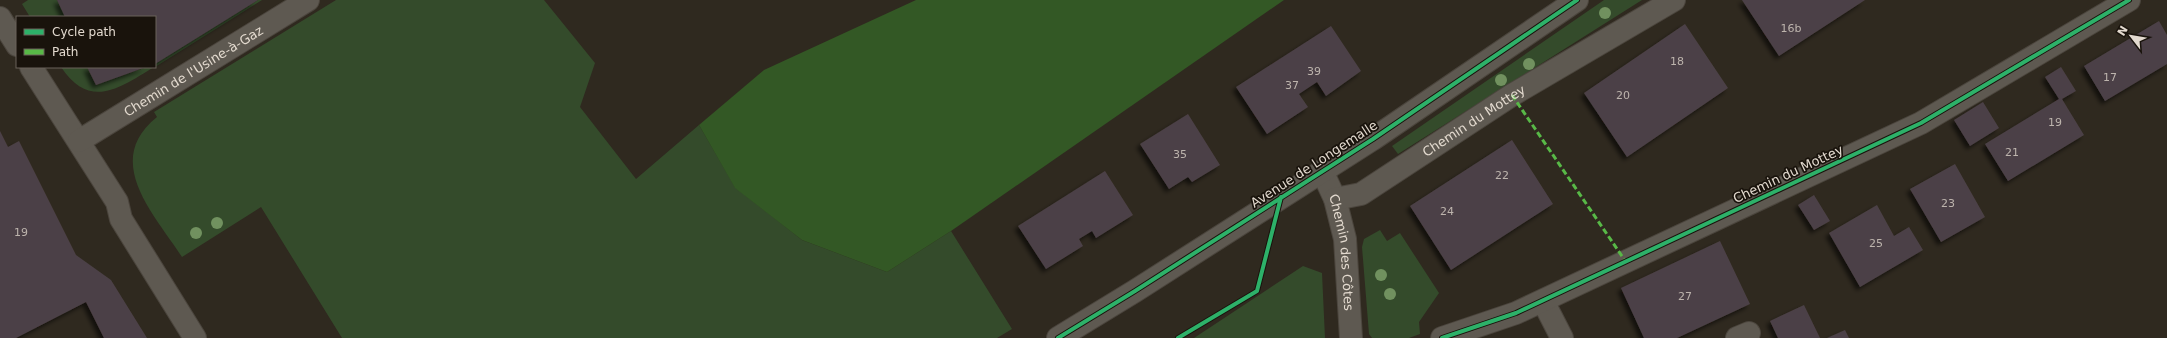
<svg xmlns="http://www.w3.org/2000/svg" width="2167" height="338" font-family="'DejaVu Sans',sans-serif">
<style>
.green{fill:#344b2b}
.forest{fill:#335825}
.building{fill:#4c4146;filter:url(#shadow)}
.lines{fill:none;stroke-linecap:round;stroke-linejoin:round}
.minor-casing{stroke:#4b453d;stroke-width:24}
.minor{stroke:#5e5951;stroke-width:22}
.quiet{stroke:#58b947;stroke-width:3;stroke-dasharray:6 3;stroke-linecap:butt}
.cycleway-casing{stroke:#19130c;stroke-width:6}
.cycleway{stroke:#2db169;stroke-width:4}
.tree{fill:#71915f}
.labels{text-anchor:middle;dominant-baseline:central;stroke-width:3.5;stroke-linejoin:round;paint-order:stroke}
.number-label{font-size:11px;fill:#bdb4ad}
.street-label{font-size:13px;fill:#e3dacf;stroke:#19130c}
</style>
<defs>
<filter id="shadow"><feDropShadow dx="-3.5" dy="3.5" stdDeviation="2" flood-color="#0009"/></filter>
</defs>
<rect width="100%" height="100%" fill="#2f291f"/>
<!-- green -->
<path class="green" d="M 28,0 L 57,0 L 65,17 L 30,17 L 22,4 Z
M 258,0 L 262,0 L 155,67 L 155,64 Z
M 336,0 L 544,0 L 595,63 L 580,107 L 636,179 L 699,125 L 735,187 L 802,240 L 887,272 L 951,231 L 1012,329 L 997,338 L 342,338 L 261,207 L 182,257 C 154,214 102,161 157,117 L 154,112 Z
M 1604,0 L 1642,0 L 1398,154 L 1392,146 Z
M 61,67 L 87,67 L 96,85 L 147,67 L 154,67 C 121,87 90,111 61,67 Z
M 1380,230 L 1387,241 L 1400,233 L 1439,293 L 1419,322 L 1420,334 L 1409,338 L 1372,338 L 1369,334 L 1362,247 L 1364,239 Z
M 1303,266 L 1322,273 L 1325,338 L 1194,338 Z"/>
<!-- forest -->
<path class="forest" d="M 916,0 L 1284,0 L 951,231 L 887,272 L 802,240 L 735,188 L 699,125 L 764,70 Z"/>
<!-- building -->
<path class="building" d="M 57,0 L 258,0 L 155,64 L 155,17 L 65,17 Z
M 1742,0 L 1865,0 L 1779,56 Z
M 2159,21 L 2167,35 L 2167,64 L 2105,101 L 2084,66 Z
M 1685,24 L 1728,88 L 1627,157 L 1584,93 Z
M 1331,26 L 1361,71 L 1326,96 L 1317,82 L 1299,94 L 1308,107 L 1267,134 L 1236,87 Z
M 87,67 L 146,67 L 96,85 Z
M 2061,67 L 2076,91 L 2062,99 L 2084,135 L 2008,181 L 1985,144 L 2059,99 L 2045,77 Z
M 1983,102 L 1999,128 L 1970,146 L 1954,120 Z
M 1188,114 L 1220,165 L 1192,182 L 1188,177 L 1169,189 L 1140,144 Z
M 0,131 L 8,147 L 19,141 L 76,255 L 111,280 L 147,338 L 104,338 L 86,302 L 16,338 L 0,338 Z
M 1512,140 L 1553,204 L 1451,270 L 1410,206 Z
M 1955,164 L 1985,217 L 1941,242 L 1910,189 Z
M 1105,171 L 1133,215 L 1096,238 L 1092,231 L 1079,239 L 1083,246 L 1046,269 L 1018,226 Z
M 1814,195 L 1830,221 L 1814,230 L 1798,205 Z
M 1877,205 L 1894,236 L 1909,227 L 1923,250 L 1860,287 L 1829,233 Z
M 1720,241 L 1750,304 L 1677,338 L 1644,338 L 1621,288 Z
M 1804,305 L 1820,338 L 1778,338 L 1770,321 Z
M 1845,330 L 1849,338 L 1827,338 Z"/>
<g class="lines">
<defs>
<g id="minor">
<path d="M 0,18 L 17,45"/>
<path d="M 31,67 L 117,202 L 121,219 L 195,338"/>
<path id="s1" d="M 79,141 L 308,0"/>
<path id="s2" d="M 1322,171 L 1335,199 L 1345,239 L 1351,338"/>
<path id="s3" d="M 1335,199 L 1361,194 L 1512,95 L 1674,0"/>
<path d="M 1543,301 L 1562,338"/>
<path d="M 1058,338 L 1135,291 L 1373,139 L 1577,0"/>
<path d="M 1442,338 L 1516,313 L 1921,123 L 2129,0"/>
<path d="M 1737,338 L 1749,333"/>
</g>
</defs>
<!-- minor casing -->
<use href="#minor" class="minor-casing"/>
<!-- minor -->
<use href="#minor" class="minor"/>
<!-- quiet -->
<path class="quiet" d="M 1512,95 L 1626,262"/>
<defs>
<path id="cycleway" d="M 1058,338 L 1135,291 L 1373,139 L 1577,0
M 1178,338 L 1257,291 L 1281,197
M 1442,338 L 1516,313 L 1921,123 L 2129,0"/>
</defs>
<!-- cycleway casing -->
<use href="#cycleway" class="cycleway-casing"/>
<!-- cycleway -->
<use href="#cycleway" class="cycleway"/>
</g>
<!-- trees -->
<g class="tree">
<circle cx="1605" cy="13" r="6"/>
<circle cx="1529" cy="64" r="6"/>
<circle cx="1501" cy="80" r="6"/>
<circle cx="217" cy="223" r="6"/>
<circle cx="196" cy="233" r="6"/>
<circle cx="1381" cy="275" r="6"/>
<circle cx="1390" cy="294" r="6"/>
</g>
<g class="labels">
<!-- number labels -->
<g class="number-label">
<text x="1791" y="28">16b</text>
<text x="1677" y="61">18</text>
<text x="1314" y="71">39</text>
<text x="2110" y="77">17</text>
<text x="1292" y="85">37</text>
<text x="1623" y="95">20</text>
<text x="2055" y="122">19</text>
<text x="2012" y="152">21</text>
<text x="1180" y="154">35</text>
<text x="1502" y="175">22</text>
<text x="1948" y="203">23</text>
<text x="1447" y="211">24</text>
<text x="21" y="232">19</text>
<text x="1876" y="243">25</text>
<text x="1685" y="296">27</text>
</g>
<!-- street labels -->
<g class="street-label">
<text stroke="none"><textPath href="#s1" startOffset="134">Chemin de l'Usine-à-Gaz</textPath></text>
<text stroke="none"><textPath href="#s3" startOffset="161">Chemin du Mottey</textPath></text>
<text transform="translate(1314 164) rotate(-33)">Avenue de Longemalle</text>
<text transform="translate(1788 174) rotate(-25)">Chemin du Mottey</text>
<text stroke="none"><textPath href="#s2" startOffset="85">Chemin des Côtes</textPath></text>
</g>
</g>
<!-- legend -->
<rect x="16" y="16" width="140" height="52" fill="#19130c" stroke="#6a635a"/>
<rect x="24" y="29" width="20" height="6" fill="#2db169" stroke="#6a635a"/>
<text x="52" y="36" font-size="12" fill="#e3dacf">Cycle path</text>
<rect x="24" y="49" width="20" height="6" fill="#58b947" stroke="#6a635a"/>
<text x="52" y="56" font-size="12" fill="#e3dacf">Path</text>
<!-- north arrow -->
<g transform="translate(2131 36) rotate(301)" stroke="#19130c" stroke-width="3" paint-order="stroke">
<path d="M0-3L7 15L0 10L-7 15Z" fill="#e3dacf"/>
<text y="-6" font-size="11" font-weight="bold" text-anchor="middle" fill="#e3dacf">N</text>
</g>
</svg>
